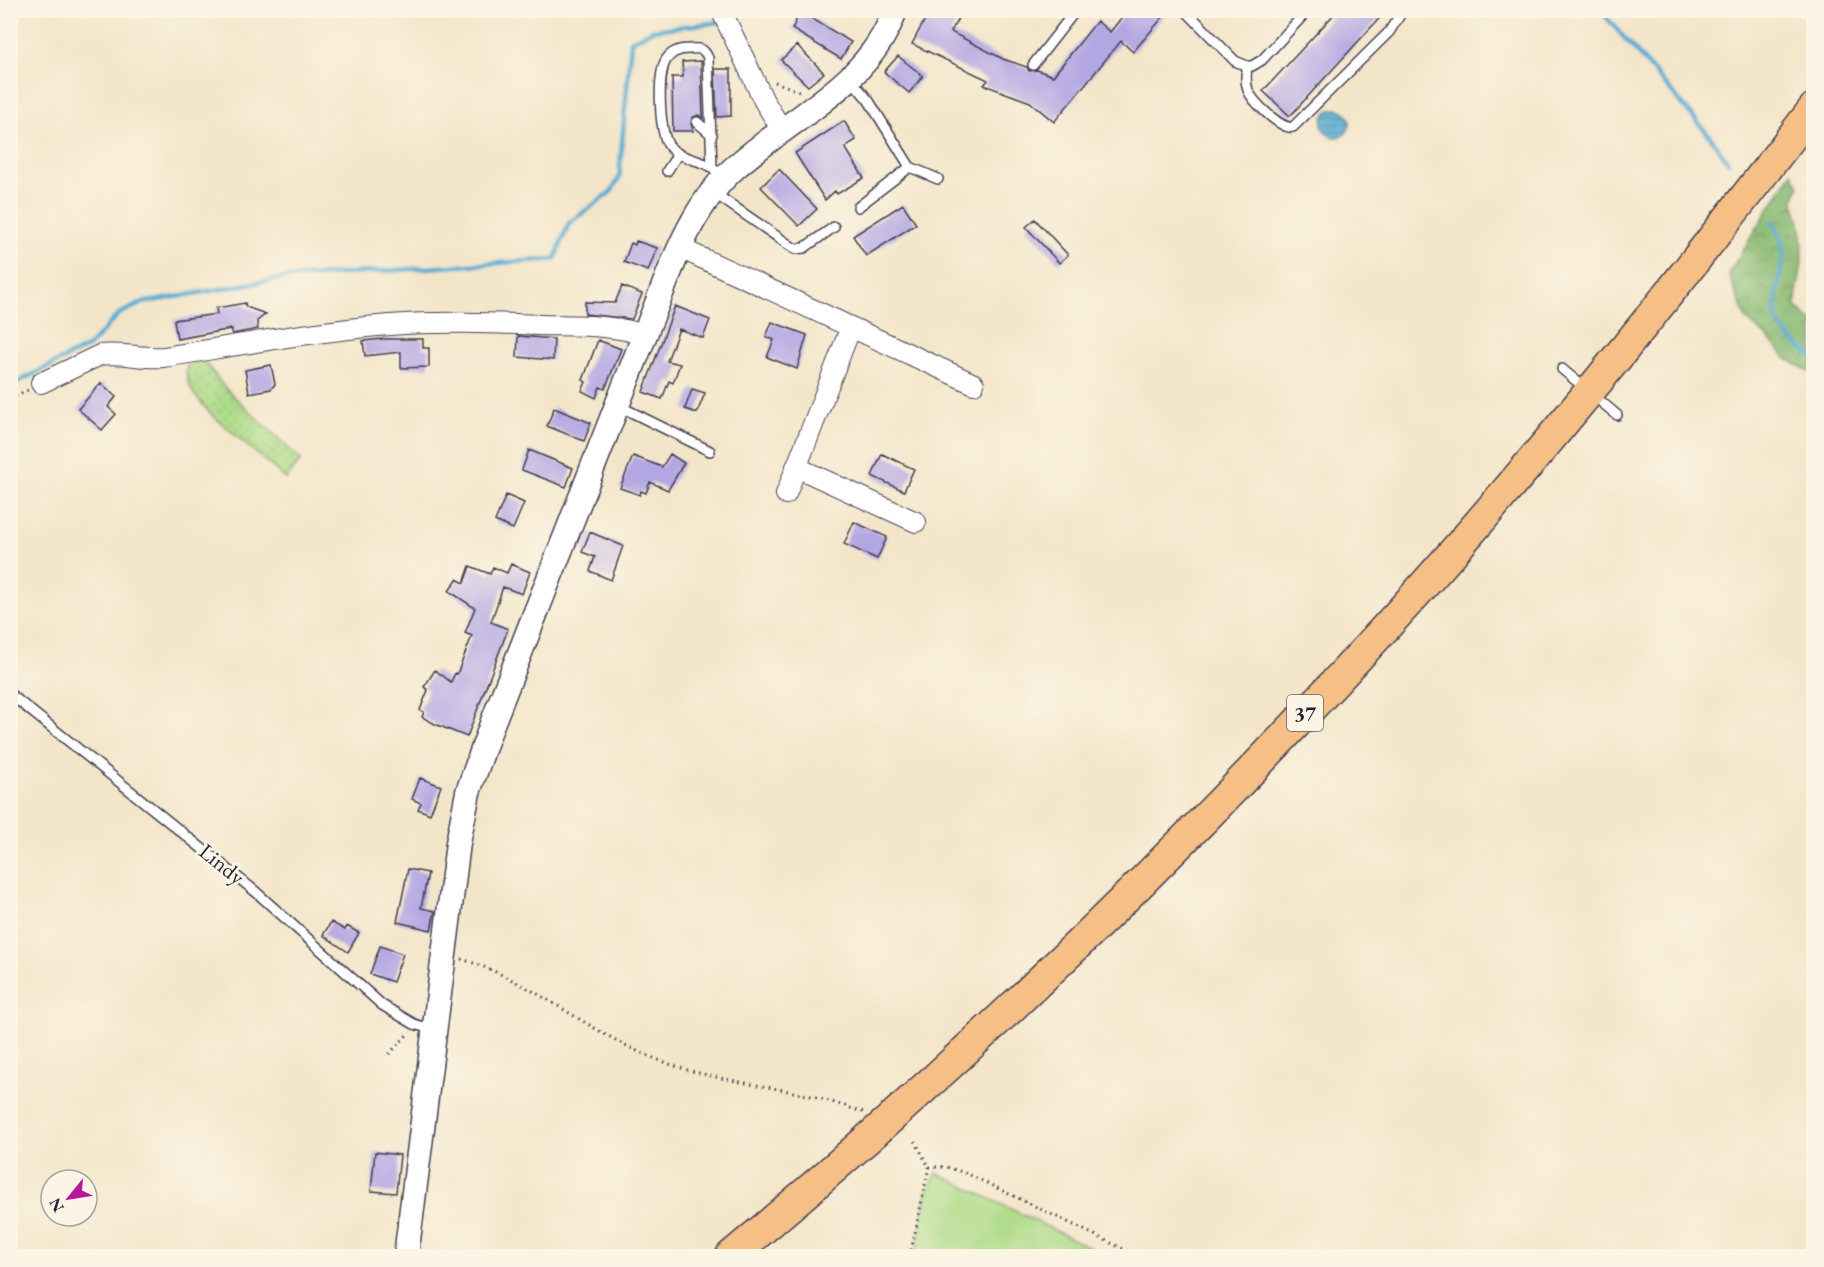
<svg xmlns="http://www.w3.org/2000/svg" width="1824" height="1267" font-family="'EB Garamond',serif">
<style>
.grass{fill:url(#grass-dots);stroke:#677e60;stroke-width:1.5}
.forest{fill:url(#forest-crowns);stroke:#566e57;stroke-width:1.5}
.garden{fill:#acda86;stroke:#677e60;stroke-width:1.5}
.water{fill:url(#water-rules);stroke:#3c6686;stroke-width:1.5}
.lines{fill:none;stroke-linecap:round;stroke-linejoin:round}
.stream{stroke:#56aad2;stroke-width:4.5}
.building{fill:#b2a6e3}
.service-casing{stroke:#413f50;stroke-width:12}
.minor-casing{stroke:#413f50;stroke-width:22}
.tertiary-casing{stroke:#413f50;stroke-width:27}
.primary-casing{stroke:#413f50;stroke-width:33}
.path{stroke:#413f50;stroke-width:3;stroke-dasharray:1.5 4.5;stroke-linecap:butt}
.service{stroke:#fff;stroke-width:9}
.minor{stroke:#fff;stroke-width:20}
.tertiary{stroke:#fff;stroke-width:24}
.primary{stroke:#f5bf86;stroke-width:30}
.labels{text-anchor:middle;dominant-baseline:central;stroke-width:6;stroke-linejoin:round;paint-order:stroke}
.shield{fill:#fcf5e5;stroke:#63616e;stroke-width:1.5}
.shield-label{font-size:21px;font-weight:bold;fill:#22223b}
.street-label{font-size:22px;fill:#22223b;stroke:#fcf5e5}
</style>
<defs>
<pattern id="grass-dots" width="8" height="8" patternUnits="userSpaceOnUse" patternTransform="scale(1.5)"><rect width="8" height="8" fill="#acda86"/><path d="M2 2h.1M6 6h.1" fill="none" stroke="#94bb75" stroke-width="1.8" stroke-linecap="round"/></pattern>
<pattern id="forest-crowns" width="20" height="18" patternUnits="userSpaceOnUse" patternTransform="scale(1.5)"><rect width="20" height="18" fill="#89ba73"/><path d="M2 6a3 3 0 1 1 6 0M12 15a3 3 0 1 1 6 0" fill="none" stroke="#709760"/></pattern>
<pattern id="water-rules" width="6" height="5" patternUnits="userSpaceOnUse" patternTransform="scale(1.5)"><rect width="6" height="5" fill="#56aad2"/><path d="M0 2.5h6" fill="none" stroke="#478aac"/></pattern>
</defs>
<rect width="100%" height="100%" fill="#fcf5e5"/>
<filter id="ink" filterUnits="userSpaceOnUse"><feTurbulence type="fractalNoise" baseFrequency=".0167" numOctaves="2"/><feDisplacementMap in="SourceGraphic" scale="12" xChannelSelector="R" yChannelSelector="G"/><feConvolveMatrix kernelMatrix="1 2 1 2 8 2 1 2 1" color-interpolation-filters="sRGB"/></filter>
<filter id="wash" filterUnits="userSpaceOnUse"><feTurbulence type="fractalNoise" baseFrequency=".008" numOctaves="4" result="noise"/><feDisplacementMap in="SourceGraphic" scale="24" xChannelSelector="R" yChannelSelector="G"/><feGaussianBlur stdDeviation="1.35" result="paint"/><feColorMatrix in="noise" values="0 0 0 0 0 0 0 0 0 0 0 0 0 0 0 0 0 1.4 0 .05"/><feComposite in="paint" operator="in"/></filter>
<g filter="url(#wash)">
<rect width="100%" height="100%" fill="#f3e5c9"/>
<!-- grass -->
<path class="grass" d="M 204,361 L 224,387 L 301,460 L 286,479 L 210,413 L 194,394 L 188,382 L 186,371 L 188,363 Z"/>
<!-- forest -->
<path class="forest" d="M 1792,172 L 1799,186 L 1793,200 C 1809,243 1802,262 1795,305 L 1807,318 L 1813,322 L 1813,374 L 1787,359 L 1767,337 L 1746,319 L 1728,274 Z"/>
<!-- garden -->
<path class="garden" d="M 937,1173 L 1091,1248 L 1110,1256 L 915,1256 L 927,1193 Z"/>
<!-- water -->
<path class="water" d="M1322 123a14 14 0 1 1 28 0a14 14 0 1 1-28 0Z"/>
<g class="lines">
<!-- stream -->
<path class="stream" d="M 1600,10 L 1709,135 L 1728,162
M 1772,221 C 1790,245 1781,266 1777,293 C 1776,301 1774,309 1776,317 C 1781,333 1801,348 1814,358
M 10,386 L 89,346 L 119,314 L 142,303 L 283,278 L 555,259 L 569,223 L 611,192 L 619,178 L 631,41 L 653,30 L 721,22"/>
</g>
<g id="blocks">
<!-- building -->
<path class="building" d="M 801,10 L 814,10 L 811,18 L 851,42 L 841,59 L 792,29 Z
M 930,10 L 943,10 L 958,18 L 951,32 L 1003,59 L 1027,67 L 1029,71 L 1037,70 L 1053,76 L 1097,21 L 1110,32 L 1128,10 L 1169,10 L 1133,52 L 1121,41 L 1054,122 L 1030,102 L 984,85 L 988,80 L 912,44 Z
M 1338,10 L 1387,10 L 1290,116 L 1263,91 Z
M 797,45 L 824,73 L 808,86 L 781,60 Z
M 898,56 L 923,76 L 909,93 L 884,72 Z
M 701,61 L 703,118 L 698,115 L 692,118 L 691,124 L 693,131 L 673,131 L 672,77 L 683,77 L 682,62 Z
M 715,69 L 731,69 L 731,116 L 717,117 Z
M 844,121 L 856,140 L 845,147 L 864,178 L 837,194 L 835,191 L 825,200 L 795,153 Z
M 779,169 L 817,209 L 799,226 L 761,187 Z
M 903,204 L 916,224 L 866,256 L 853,236 Z
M 1035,219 L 1068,255 L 1059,263 L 1026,227 Z
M 636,241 L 657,248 L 648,271 L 624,262 L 631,243 L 635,245 Z
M 622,286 L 642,294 L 632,319 L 585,314 L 585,302 L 615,303 Z
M 245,303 L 246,307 L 266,314 L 257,321 L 258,329 L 232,334 L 232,329 L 177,339 L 174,320 L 217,314 L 216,308 Z
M 675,306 L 710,320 L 703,338 L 679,329 L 667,361 L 680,364 L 673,383 L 669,381 L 662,399 L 643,392 Z
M 772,322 L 807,335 L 797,369 L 767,357 L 774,340 L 766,337 Z
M 518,336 L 554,339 L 553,360 L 517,357 Z
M 383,339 L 423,339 L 423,348 L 429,348 L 429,367 L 401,368 L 401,352 L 365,356 L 363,341 Z
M 598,340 L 621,349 L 605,389 L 600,387 L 596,398 L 582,391 L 586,382 L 583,380 Z
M 271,365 L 275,384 L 271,389 L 249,393 L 245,370 Z
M 101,383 L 116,397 L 108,407 L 116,414 L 102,430 L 78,409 Z
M 692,389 L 705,393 L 697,413 L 685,409 Z
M 554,408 L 591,423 L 584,441 L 547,426 Z
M 529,450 L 573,468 L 566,487 L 522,470 Z
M 670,454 L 684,463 L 668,490 L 650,482 L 646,493 L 641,491 L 640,495 L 620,488 L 633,456 L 662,467 Z
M 882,454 L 914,469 L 904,491 L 872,476 Z
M 506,495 L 524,503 L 513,529 L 495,521 Z
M 854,522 L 887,537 L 877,559 L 844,544 Z
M 590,532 L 623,546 L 611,580 L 590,571 L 595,557 L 582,552 Z
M 511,564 L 530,572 L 522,594 L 503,587 L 491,622 L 508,629 L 467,737 L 435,724 L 422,717 L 424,712 L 420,710 L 428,690 L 424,687 L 435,670 L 451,682 L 455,673 L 457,674 L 472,636 L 465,633 L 475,608 L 449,591 L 457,579 L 464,583 L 470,566 L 490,574 L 493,567 L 507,573 Z
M 420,778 L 441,786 L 430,814 L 418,809 L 421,803 L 412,799 Z
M 408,869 L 428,873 L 421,908 L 435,911 L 431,930 L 397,922 Z
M 331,922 L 345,930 L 347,926 L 359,933 L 348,952 L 323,935 Z
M 380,946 L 403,954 L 393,982 L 370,974 Z
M 375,1152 L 400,1155 L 396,1193 L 371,1191 Z"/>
</g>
</g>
<g filter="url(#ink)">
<use href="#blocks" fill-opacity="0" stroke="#413f50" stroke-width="1.5"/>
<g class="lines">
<defs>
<path id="service" d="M 1185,10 L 1235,61 L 1247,66 L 1252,66 L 1262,60 L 1308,10
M 1033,65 L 1076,10
M 1247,66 C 1246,74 1245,82 1248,90 C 1252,101 1281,130 1293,127 L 1389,32 L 1403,10
M 850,78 L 869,101 L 910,167 L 938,179
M 697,122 L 712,135
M 712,167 L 708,58 C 704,48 699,48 689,49 C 680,49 671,52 666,60 C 657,75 659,132 669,146 C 678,158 697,159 710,166 C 715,169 719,175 723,179
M 667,171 L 678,154
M 714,193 L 795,249 L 804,248 L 834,227
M 858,207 L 910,167
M 1562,369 L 1617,415
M 619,406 L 710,451
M 10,694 L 256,892 L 382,1005 L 414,1024 L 434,1030"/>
<path id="minor" d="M 721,10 L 764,101 L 782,130
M 680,248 L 974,384
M 41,383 L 100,355 C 121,352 142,359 164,357 C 239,345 314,331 390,325 C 440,321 490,323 540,325 C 572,326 614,324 644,335
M 796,467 L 916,522
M 786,494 L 851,327"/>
<path id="tertiary" d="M 406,1256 L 458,843 L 468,792 L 492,724 L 669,273 C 684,236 701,200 730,172 C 786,119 869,87 895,10"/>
<path id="primary" d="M 731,1256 C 975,1053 1203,830 1416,594 C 1556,438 1686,274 1814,108"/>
</defs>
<!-- service casing -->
<use href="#service" class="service-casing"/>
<!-- minor casing -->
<use href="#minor" class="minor-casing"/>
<!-- tertiary casing -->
<use href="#tertiary" class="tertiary-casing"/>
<!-- primary casing -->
<use href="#primary" class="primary-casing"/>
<!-- path -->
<path class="path" d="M 775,82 L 802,92
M 10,398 L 28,390
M 461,959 C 532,980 587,1032 656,1059 C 702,1078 753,1083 802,1094 C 823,1098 843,1106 863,1112
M 389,1054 L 409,1033
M 915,1141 L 929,1167 L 947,1167 L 968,1174 L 1138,1256
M 910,1256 L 929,1167"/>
<!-- service -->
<use href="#service" class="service"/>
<!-- minor -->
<use href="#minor" class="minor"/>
<!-- tertiary -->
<use href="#tertiary" class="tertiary"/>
<!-- primary -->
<use href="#primary" class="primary"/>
</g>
</g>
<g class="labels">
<!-- shield labels -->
<rect class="shield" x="1287" y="695" width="36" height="36" rx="4.5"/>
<g class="shield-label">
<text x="1305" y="713">37</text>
</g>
<!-- street labels -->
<g class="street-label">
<text transform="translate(222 864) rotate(39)">Lindy</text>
</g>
</g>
<!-- margin -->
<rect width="1824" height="1267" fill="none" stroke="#fcf5e5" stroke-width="36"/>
<!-- north arrow -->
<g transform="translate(69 1198) rotate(240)"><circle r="28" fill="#fcf5e5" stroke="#a5a1a1" stroke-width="1.5"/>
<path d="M0-4.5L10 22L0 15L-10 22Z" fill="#b5179e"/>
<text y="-9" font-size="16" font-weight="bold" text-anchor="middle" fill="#22223b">N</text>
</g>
</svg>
